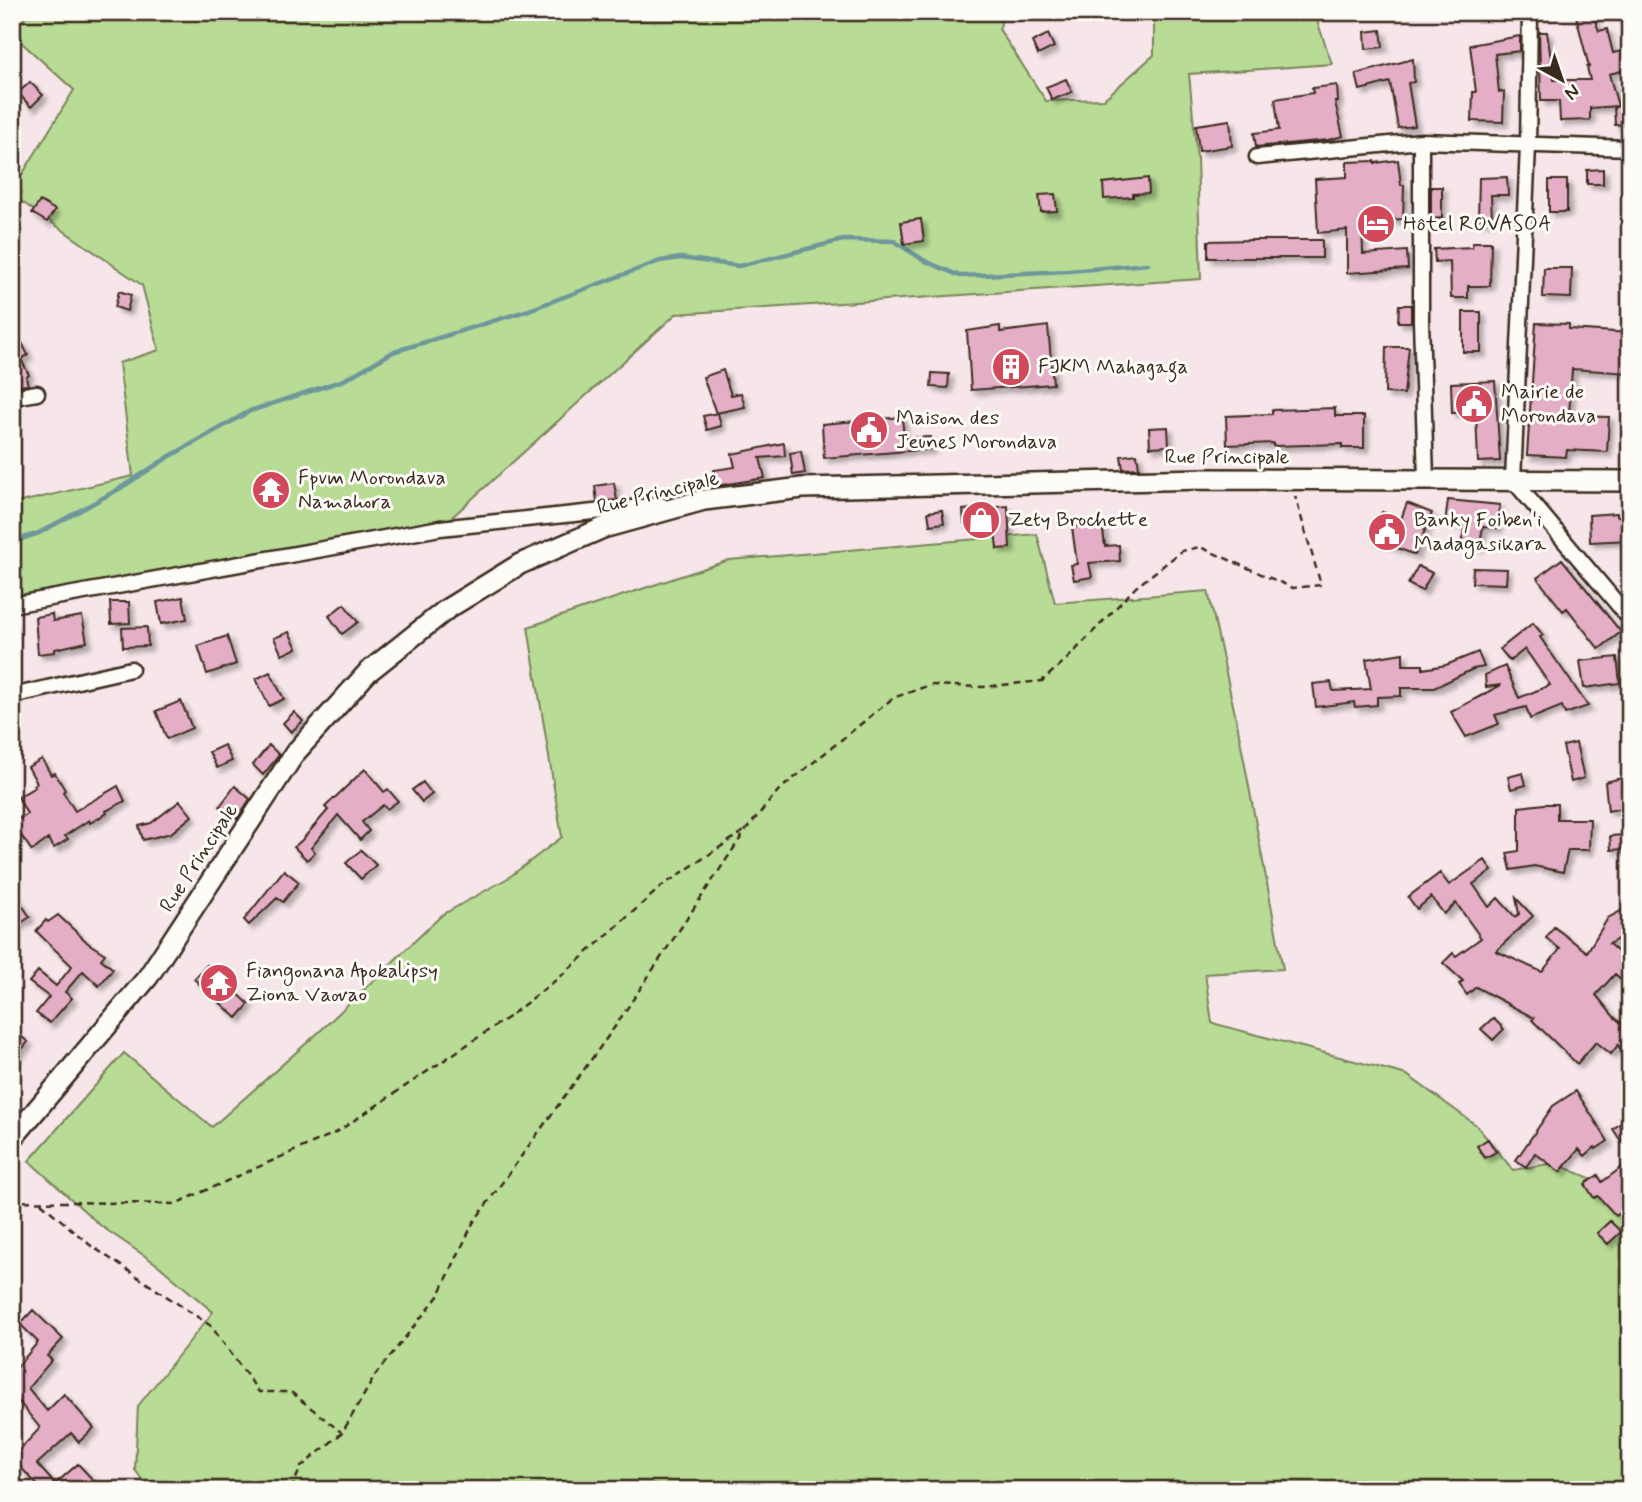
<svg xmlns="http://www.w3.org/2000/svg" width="1642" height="1502" font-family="Mynerve,sans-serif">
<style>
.green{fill:#b8dc96;stroke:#7a835a;stroke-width:2}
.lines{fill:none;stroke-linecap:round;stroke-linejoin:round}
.stream{stroke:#6e979a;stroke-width:4.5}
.building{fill:#e4aec7;stroke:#3b2a1e;stroke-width:2;filter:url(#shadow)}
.minor-casing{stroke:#3b2a1e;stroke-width:19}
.secondary-casing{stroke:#3b2a1e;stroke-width:24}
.path{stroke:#3b2a1e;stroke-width:2.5;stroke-dasharray:7 5;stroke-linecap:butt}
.minor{stroke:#fdfcf7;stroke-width:14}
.secondary{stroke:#fdfcf7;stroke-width:19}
.labels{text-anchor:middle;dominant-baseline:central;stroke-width:6;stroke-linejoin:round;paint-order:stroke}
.poi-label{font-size:21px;fill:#3b2a1e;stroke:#fdfcf7;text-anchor:start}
.street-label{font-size:21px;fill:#3b2a1e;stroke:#fdfcf7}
</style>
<defs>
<filter id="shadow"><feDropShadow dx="4.5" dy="4.5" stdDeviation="2" flood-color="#0004"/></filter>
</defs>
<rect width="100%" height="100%" fill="#f6e5e9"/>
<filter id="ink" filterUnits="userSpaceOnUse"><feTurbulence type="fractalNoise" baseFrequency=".0143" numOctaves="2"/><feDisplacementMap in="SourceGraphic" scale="14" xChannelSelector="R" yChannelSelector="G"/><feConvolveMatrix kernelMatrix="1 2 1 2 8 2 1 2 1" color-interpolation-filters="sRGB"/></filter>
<g filter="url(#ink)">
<!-- green -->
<path class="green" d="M 31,12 L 1005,12 L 999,29 L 1046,101 L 1104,99 L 1154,55 L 1154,12 L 1314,12 L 1332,64 L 1189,74 L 1197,159 L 1201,279 L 676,314 L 440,528 L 12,605 L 12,504 L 133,476 L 119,363 L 159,350 L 142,285 L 12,195 L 12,191 L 74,90 L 12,34 L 12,29 Z
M 1037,534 L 1055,603 L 1208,591 L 1238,728 L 1283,969 L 1205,974 L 1212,1023 L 1407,1075 L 1476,1125 L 1513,1170 L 1554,1163 L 1612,1187 L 1630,1206 L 1630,1490 L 150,1490 L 135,1470 L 138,1406 L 213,1312 L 158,1265 L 101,1226 L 29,1161 L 124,1053 L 212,1127 L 319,1032 L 442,915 L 508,878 L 562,837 L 528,627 L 729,560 Z"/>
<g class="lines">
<!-- stream -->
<path class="stream" d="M 12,542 L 39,533 L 119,489 L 167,458 L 250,411 L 344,380 L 393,352 L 529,310 L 660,261 L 681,258 L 739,266 L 843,240 L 894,241 L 925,261 L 960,276 L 1069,271 L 1148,264"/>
</g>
<!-- building -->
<path class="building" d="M 1575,12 L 1592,12 L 1599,31 L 1607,29 L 1613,53 L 1630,49 L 1630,69 L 1609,74 L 1618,106 L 1590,108 L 1590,120 L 1560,121 L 1559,101 L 1541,101 L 1539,32 L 1547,32 L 1554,80 L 1590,80 L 1587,67 L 1589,67 Z
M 1381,30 L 1383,47 L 1366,49 L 1365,32 Z
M 1048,34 L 1054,47 L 1038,55 L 1032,42 Z
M 1520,36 L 1520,51 L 1495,54 L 1499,92 L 1504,92 L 1503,122 L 1472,121 L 1473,92 L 1476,92 L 1470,45 Z
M 1413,59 L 1414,82 L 1408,83 L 1415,126 L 1398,128 L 1390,82 L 1360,90 L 1356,74 Z
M 1066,79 L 1072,92 L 1052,100 L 1046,87 Z
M 30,82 L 43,95 L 31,107 L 18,93 Z
M 1337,85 L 1338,102 L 1335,102 L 1343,136 L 1328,140 L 1256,147 L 1254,133 L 1279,130 L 1275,99 L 1313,93 L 1312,88 Z
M 1630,105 L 1630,124 L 1615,125 L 1614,107 Z
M 1230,120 L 1232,146 L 1199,151 L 1196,125 Z
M 1398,160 L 1401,185 L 1404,185 L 1403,219 L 1362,221 L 1363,254 L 1407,251 L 1408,269 L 1347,273 L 1347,230 L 1318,233 L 1315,179 L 1347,177 L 1347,162 L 1375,161 L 1375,163 Z
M 1603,169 L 1603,184 L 1587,184 L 1587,170 Z
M 1507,177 L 1508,195 L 1491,195 L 1492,219 L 1478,220 L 1479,178 Z
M 1148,178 L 1149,193 L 1133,194 L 1133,197 L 1104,199 L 1103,183 Z
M 1549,180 L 1567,180 L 1567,212 L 1549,212 Z
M 1431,187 L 1442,187 L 1442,218 L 1431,219 Z
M 1055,194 L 1057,211 L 1041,212 L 1039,195 Z
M 40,201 L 55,210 L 47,222 L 32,213 Z
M 921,219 L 924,241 L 904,244 L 901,222 Z
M 1254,240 L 1322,240 L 1322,258 L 1208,258 L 1208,241 Z
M 1473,242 L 1491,242 L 1490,286 L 1468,286 L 1468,298 L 1451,298 L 1450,261 L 1435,262 L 1434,249 L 1472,247 Z
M 1544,268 L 1572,268 L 1571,298 L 1543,297 Z
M 119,291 L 131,295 L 127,311 L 115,307 Z
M 1399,305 L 1411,305 L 1411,322 L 1398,322 Z
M 1463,312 L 1481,312 L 1481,352 L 1463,352 Z
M 1536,323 L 1569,324 L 1569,329 L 1630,333 L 1630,373 L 1572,369 L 1569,416 L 1609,417 L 1607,452 L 1567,450 L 1566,457 L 1527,455 Z
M 1000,326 L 1000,332 L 1048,326 L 1053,384 L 971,390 L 967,331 Z
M 21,341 L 28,355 L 21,359 L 29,375 L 26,377 L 28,385 L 17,386 L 12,377 L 12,342 L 14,345 Z
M 1386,347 L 1409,347 L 1404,394 L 1385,393 Z
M 723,370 L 731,395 L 741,393 L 745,407 L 716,413 L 703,377 Z
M 932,373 L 949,374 L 948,388 L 931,387 Z
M 1495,381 L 1500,461 L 1478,462 L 1476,413 L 1452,413 L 1451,383 Z
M 1335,408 L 1335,416 L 1364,416 L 1364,448 L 1342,448 L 1342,444 L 1273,446 L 1273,443 L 1227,445 L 1226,416 L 1272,414 L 1272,410 Z
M 718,413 L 721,426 L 707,430 L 703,416 Z
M 902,417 L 904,438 L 931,437 L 931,449 L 824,458 L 822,424 Z
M 1168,427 L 1169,446 L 1150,447 L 1149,428 Z
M 784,443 L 785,456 L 760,458 L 765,478 L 716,486 L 714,470 L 735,467 L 732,454 Z
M 801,451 L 805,473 L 793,475 L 790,453 Z
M 1137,454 L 1139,468 L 1123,469 L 1121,456 Z
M 614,483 L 617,500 L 597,502 L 595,486 Z
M 1448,500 L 1500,505 L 1498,528 L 1483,527 L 1479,547 L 1461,544 L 1465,525 L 1445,523 Z
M 1407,503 L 1432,513 L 1415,555 L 1372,538 L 1382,512 L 1401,519 Z
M 1008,506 L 1010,548 L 997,549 L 994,520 L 964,523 L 963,510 Z
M 942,510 L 944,523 L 930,525 L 928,512 Z
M 1617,513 L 1617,516 L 1630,517 L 1630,540 L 1590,542 L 1589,515 Z
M 1102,523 L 1105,546 L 1119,545 L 1120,561 L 1089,563 L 1092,577 L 1074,580 L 1071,565 L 1077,564 L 1072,527 Z
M 1562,559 L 1621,632 L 1599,649 L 1567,608 L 1563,611 L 1537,578 Z
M 1418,566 L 1432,573 L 1422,591 L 1408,584 Z
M 1473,568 L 1507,569 L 1506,584 L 1472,583 Z
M 183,597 L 187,619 L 161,624 L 157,602 Z
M 110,602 L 129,602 L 130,623 L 111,624 Z
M 344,604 L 358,622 L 342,634 L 329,616 Z
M 52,614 L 53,621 L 82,616 L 87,642 L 55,649 L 55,652 L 38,654 L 35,617 Z
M 1533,623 L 1543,635 L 1540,637 L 1588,706 L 1565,714 L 1562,706 L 1530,719 L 1526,707 L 1495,715 L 1499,724 L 1466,737 L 1451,712 L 1501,685 L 1486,687 L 1485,675 L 1505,666 L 1519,698 L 1550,685 L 1525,649 L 1510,661 L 1500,649 Z
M 147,627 L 148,646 L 123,647 L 122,628 Z
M 289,632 L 297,648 L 282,655 L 274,638 Z
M 227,636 L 236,664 L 207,674 L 198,646 Z
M 1478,652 L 1484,667 L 1473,669 L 1434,688 L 1401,688 L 1401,696 L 1377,697 L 1377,705 L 1355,707 L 1354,702 L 1316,707 L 1313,684 L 1331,682 L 1333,691 L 1371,689 L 1366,659 L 1403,653 L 1403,665 L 1423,665 L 1423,669 L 1446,665 Z
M 1617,657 L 1620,683 L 1584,688 L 1580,661 Z
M 270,672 L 284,699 L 269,706 L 256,679 Z
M 181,701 L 192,728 L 167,739 L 156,711 Z
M 294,712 L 303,721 L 291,732 L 283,723 Z
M 1576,743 L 1584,778 L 1571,782 L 1563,746 Z
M 224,745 L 232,761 L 217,768 L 209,752 Z
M 269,745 L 279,755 L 263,775 L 253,765 Z
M 42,759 L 51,775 L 55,773 L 65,790 L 63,792 L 75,811 L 118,786 L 125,801 L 106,811 L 107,813 L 90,823 L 89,820 L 65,836 L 68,839 L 54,848 L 48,839 L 32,851 L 21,835 L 12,840 L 12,823 L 27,814 L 18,797 L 35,787 L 34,785 L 37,783 L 28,767 Z
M 365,769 L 384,792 L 388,789 L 398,801 L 387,809 L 383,805 L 362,822 L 369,831 L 360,840 L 338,815 L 311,848 L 315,852 L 307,860 L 294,847 L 303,839 L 328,810 L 325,807 Z
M 1523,773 L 1526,785 L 1511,789 L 1508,777 Z
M 1630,776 L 1630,793 L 1625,795 L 1627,807 L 1608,811 L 1605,782 Z
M 423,782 L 432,794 L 422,802 L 412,790 Z
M 235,786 L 250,799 L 237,819 L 220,806 Z
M 180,801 L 192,816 L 171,833 L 143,840 L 139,826 L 151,823 Z
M 1545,804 L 1557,804 L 1557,819 L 1590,819 L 1589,850 L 1568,850 L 1563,872 L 1534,866 L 1511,870 L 1507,853 L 1519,851 L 1519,807 Z
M 1625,835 L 1626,849 L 1611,850 L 1610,836 Z
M 361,850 L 376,865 L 361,879 L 346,863 Z
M 1485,860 L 1492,871 L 1473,884 L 1489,907 L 1498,898 L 1515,917 L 1519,914 L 1516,898 L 1533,916 L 1496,951 L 1542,972 L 1560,949 L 1546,938 L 1554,927 L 1587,952 L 1608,918 L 1626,908 L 1630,915 L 1630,932 L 1609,944 L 1630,962 L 1630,987 L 1615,974 L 1596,995 L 1614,1017 L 1630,1030 L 1625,1035 L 1630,1040 L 1630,1064 L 1618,1045 L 1611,1054 L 1596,1042 L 1577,1064 L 1532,1020 L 1534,1018 L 1476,987 L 1467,995 L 1459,984 L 1463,981 L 1443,963 L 1453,953 L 1456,956 L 1481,938 L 1456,903 L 1444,914 L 1431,897 L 1417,909 L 1408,897 L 1440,873 L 1449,885 Z
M 284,870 L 299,882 L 283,902 L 277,898 L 249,925 L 244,920 Z
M 12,890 L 30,917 L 12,929 Z
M 58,915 L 88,943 L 105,954 L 101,959 L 113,969 L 99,986 L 83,971 L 65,992 L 72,998 L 50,1023 L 36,1013 L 49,997 L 29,982 L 38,971 L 56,986 L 72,966 L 36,931 L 46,920 L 48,922 Z
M 207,965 L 249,1004 L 237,1018 L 194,979 Z
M 1493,1018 L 1504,1029 L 1493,1040 L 1481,1029 Z
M 12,1029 L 28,1042 L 12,1061 Z
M 1576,1091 L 1608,1141 L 1596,1149 L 1595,1147 L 1585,1156 L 1579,1149 L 1560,1172 L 1535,1153 L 1526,1167 L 1516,1160 L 1553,1106 Z
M 1630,1116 L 1630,1134 L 1621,1141 L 1613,1129 Z
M 1488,1139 L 1496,1152 L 1485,1158 L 1477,1146 Z
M 1630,1161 L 1630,1205 L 1616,1216 L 1598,1196 L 1594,1198 L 1585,1184 L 1598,1175 L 1602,1182 Z
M 1610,1221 L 1621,1232 L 1608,1244 L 1597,1233 Z
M 33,1310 L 63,1339 L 47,1356 L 52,1360 L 28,1388 L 47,1411 L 64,1394 L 94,1428 L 79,1442 L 71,1433 L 37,1464 L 55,1484 L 78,1464 L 94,1481 L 84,1490 L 42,1490 L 12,1458 L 40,1428 L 12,1393 L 12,1373 L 38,1342 L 20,1324 Z"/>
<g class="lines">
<defs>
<path id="minor" d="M 1530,12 L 1528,146 L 1513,480 L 1630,619
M 1421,141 L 1421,320 L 1426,479
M 1257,157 L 1421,141 L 1630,148
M 12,397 L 37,393
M 12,605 L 440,528 L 661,505
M 12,696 L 131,669"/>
<path id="secondary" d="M 12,1139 L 148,977 L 295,753 L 368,672 L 447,609 L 520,564 L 603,528 L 704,500 L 802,488 L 1204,479 L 1630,481"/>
</defs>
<!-- minor casing -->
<use href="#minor" class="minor-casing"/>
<!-- secondary casing -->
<use href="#secondary" class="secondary-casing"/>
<!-- path -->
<path class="path" d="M 12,1201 L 175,1204 L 337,1132 L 507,1018 L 561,976 L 662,886 L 744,831
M 41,1203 L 90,1245 L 211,1326 L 259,1392 L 291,1392 L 341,1432
M 291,1490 L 301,1467 L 342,1433 L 376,1374 L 439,1295 L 473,1223 L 614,1028 L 746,830 L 778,791 L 893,698 L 930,685 L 983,687 L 1042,681 L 1068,658 L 1136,587 L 1182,551 L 1200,547 L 1293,588 L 1321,585 L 1295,496"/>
<!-- minor -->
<use href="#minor" class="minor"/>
<!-- secondary -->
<use href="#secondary" class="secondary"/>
</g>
</g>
<!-- icons -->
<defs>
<symbol id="hotel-disc" viewBox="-11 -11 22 22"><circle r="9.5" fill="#d1495b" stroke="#fdfcf7"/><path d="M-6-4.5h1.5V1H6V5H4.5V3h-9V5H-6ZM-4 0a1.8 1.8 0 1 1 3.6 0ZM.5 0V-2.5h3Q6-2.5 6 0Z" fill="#fff"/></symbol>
<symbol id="building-disc" viewBox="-11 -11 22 22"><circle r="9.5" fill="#d1495b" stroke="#fdfcf7"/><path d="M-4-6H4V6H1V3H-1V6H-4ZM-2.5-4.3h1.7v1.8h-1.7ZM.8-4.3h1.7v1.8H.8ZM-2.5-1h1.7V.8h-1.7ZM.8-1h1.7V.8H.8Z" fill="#fff"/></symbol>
<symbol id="civic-disc" viewBox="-11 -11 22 22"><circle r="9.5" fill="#d1495b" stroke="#fdfcf7"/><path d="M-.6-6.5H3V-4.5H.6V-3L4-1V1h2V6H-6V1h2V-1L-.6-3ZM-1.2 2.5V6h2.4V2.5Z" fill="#fff"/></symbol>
<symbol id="temple-disc" viewBox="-11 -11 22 22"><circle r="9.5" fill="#d1495b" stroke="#fdfcf7"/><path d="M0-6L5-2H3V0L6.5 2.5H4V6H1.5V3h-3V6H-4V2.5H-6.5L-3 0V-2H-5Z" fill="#fff"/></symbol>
<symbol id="shop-disc" viewBox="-11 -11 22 22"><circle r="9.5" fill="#d1495b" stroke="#fdfcf7"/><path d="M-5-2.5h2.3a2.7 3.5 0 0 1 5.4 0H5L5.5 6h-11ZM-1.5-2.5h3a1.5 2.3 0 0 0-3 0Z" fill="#fff"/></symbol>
</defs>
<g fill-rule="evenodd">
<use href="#hotel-disc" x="1354" y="202" width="44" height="44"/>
<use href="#building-disc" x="989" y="345" width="44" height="44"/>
<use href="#civic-disc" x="1452" y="382" width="44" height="44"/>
<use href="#civic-disc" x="847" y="408" width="44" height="44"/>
<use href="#temple-disc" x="249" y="468" width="44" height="44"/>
<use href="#shop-disc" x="959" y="498" width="44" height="44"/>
<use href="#civic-disc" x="1365" y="510" width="44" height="44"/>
<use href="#temple-disc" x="197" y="961" width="44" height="44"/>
</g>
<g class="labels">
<!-- poi labels -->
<g class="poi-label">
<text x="1403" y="224">Hôtel ROVASOA</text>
<text x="1038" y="367">FJKM Mahagaga</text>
<text x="1501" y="392">Mairie de<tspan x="1501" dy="24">Morondava</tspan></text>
<text x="896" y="418">Maison des<tspan x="896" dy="24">Jeunes Morondava</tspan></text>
<text x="298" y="478">Fpvm Morondava<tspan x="298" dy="24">Namahora</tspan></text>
<text x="1008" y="520">Zety Brochette</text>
<text x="1414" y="520">Banky Foiben'i<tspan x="1414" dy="24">Madagasikara</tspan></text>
<text x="246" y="971">Fiangonana Apokalipsy<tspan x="246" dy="24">Ziona Vaovao</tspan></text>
</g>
<!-- street labels -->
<g class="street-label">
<text x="1227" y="457">Rue Principale</text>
<text transform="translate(658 493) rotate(-14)">Rue Principale</text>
<text transform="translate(199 858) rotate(-57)">Rue Principale</text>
</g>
</g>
<!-- margin -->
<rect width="1642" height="1502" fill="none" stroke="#fdfcf7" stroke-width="42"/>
<rect x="21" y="21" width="1600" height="1460" fill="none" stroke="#3b2a1e" stroke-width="2.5" filter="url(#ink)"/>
<!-- north arrow -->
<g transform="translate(1562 80) rotate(140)" stroke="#fdfcf7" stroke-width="5" paint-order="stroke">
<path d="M0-5L12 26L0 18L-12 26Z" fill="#3b2a1e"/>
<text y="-10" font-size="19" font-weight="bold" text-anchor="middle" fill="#3b2a1e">N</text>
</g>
</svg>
